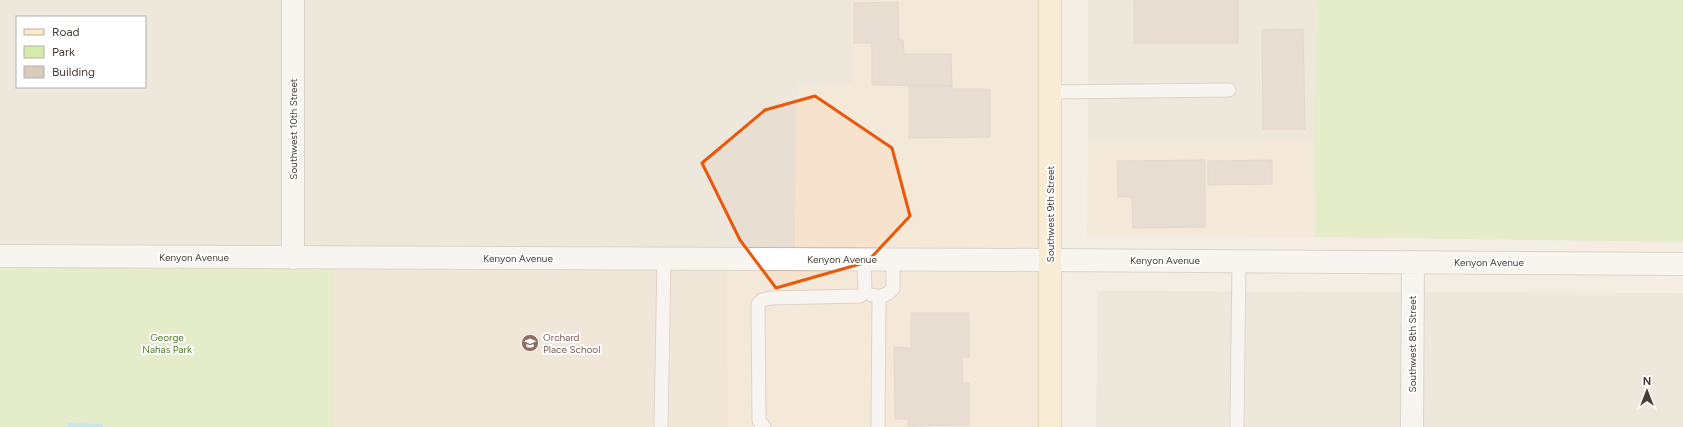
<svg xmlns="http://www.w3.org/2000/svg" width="1683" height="427" font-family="Figtree,sans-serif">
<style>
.residential{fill:#e8dfd2;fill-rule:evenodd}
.commercial{fill:#f7e2cd}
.education{fill:#eee1cd}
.green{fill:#d4ebaa}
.water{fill:#9cd9f5}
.building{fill:#d9cbbc;stroke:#d1bfac}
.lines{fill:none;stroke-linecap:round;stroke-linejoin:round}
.lane-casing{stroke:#c2b7a9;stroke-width:15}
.street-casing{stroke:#c2b7a9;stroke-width:24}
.secondary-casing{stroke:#d6be91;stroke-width:24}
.lane{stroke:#fff;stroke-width:13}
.street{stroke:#fff;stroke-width:22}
.secondary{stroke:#ffebc3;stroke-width:22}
.marked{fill:none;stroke:#e8590c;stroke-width:3;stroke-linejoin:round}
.labels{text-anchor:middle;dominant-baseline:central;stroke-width:4;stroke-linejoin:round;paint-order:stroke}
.street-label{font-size:10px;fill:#463d34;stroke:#fff}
.park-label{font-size:10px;fill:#4d7c23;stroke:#fff}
.education-label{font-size:10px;fill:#785e54;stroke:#fff;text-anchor:start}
</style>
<rect width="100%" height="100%" fill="#f3ede4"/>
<!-- residential -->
<path class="residential" d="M 0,0 L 851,0 L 852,85 L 797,85 L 795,259 L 0,256 ZM 17,17 L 145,17 L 145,87 L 17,87 Z
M 1088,0 L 1317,0 L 1314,141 L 1088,141 Z
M 1098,291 L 1683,293 L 1683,427 L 1096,427 Z"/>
<!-- commercial -->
<path class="commercial" d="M 851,0 L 1050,0 L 1050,427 L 728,427 L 727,259 L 795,259 L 797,85 L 852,85 Z
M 1088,141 L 1314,141 L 1315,237 L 1087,236 Z"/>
<!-- education -->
<path class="education" d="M 333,258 L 727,259 L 728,427 L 333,427 Z"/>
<!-- green -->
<path class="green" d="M 1317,0 L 1683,0 L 1683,242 L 1315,237 L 1314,141 Z
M 0,256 L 333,258 L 333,427 L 0,427 Z"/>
<!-- water -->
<path class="water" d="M 68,423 L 103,424 L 103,427 L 68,427 Z"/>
<!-- building -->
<path class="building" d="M 1134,0 L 1238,0 L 1238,43 L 1134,43 Z
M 898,2 L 899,40 L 903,40 L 904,54 L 951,54 L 952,86 L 872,85 L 872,43 L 854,43 L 854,3 Z
M 1303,29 L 1305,129 L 1263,129 L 1262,30 Z
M 909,86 L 952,86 L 952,89 L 990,89 L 990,137 L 909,138 Z
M 1205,160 L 1205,227 L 1133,228 L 1132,197 L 1118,197 L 1117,161 Z
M 1272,160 L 1272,184 L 1208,185 L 1208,161 Z
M 911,313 L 969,313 L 969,357 L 962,357 L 963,383 L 969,383 L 969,425 L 908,426 L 908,419 L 895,419 L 894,347 L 911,348 Z"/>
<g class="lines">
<defs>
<path id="lane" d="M 1050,92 L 1229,90
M 871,295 C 881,297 886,296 893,289 L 893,259
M 661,427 L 664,259
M 764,427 L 759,421 L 758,304 L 762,300 L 771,298 L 860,296 L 865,292 L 864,259
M 878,427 L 879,297
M 1237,427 L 1239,261"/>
<path id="street" d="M 293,0 L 293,258
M 0,256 L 1050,260 L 1683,264
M 1412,427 L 1413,262"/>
<path id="secondary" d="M 1050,0 L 1050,427"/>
</defs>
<!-- lane casing -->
<use href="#lane" class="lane-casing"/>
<!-- street casing -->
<use href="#street" class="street-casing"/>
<!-- secondary casing -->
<use href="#secondary" class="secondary-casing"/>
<!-- lane -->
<use href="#lane" class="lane"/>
<!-- street -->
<use href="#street" class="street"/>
<!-- secondary -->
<use href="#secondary" class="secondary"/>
</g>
<!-- marked area -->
<path d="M0 0H1683V427H0ZM 815,96 L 892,148 L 910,216 L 867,262 L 776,288 L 740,240 L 702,163 L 765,110 Z" fill="#f3ede4" fill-opacity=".55" fill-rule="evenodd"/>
<path class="marked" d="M 815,96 L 892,148 L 910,216 L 867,262 L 776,288 L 740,240 L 702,163 L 765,110 Z"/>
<!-- icons -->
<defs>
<symbol id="school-disc" viewBox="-11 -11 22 22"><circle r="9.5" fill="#8d6e63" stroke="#fff"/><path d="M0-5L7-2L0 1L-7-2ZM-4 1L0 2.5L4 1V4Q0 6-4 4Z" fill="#fff"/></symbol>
</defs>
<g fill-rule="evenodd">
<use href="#school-disc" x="520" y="333" width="20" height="20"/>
</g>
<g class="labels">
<!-- street labels -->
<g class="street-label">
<text transform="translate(293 129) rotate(-90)">Southwest 10th Street</text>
<text transform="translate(1050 214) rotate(-90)">Southwest 9th Street</text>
<text x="194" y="257">Kenyon Avenue</text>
<text x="518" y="258">Kenyon Avenue</text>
<text x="842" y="259">Kenyon Avenue</text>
<text x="1165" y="260">Kenyon Avenue</text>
<text x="1489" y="262">Kenyon Avenue</text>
<text transform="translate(1412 344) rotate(-90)">Southwest 8th Street</text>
</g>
<!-- park labels -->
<g class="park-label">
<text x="167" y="337">George<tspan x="167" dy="12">Nahas Park</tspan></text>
</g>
<!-- education labels -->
<g class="education-label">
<text x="543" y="337">Orchard<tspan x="543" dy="12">Place School</tspan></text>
</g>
</g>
<!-- legend -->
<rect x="16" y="16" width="130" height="72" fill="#ffffff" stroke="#b5b1ae"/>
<rect x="24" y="29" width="20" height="6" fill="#ffebc3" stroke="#b5b1ae"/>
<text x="52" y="36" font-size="12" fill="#463d34">Road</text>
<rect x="24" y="46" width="20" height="12" fill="#d4ebaa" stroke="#b5b1ae"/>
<text x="52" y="56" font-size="12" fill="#463d34">Park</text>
<rect x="24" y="66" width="20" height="12" fill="#d9cbbc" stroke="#b5b1ae"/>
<text x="52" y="76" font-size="12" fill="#463d34">Building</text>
<!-- north arrow -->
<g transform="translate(1647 391)" stroke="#ffffff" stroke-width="3" paint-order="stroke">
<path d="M0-3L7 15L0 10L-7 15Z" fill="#463d34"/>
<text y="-6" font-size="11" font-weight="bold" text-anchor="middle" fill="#463d34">N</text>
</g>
</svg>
